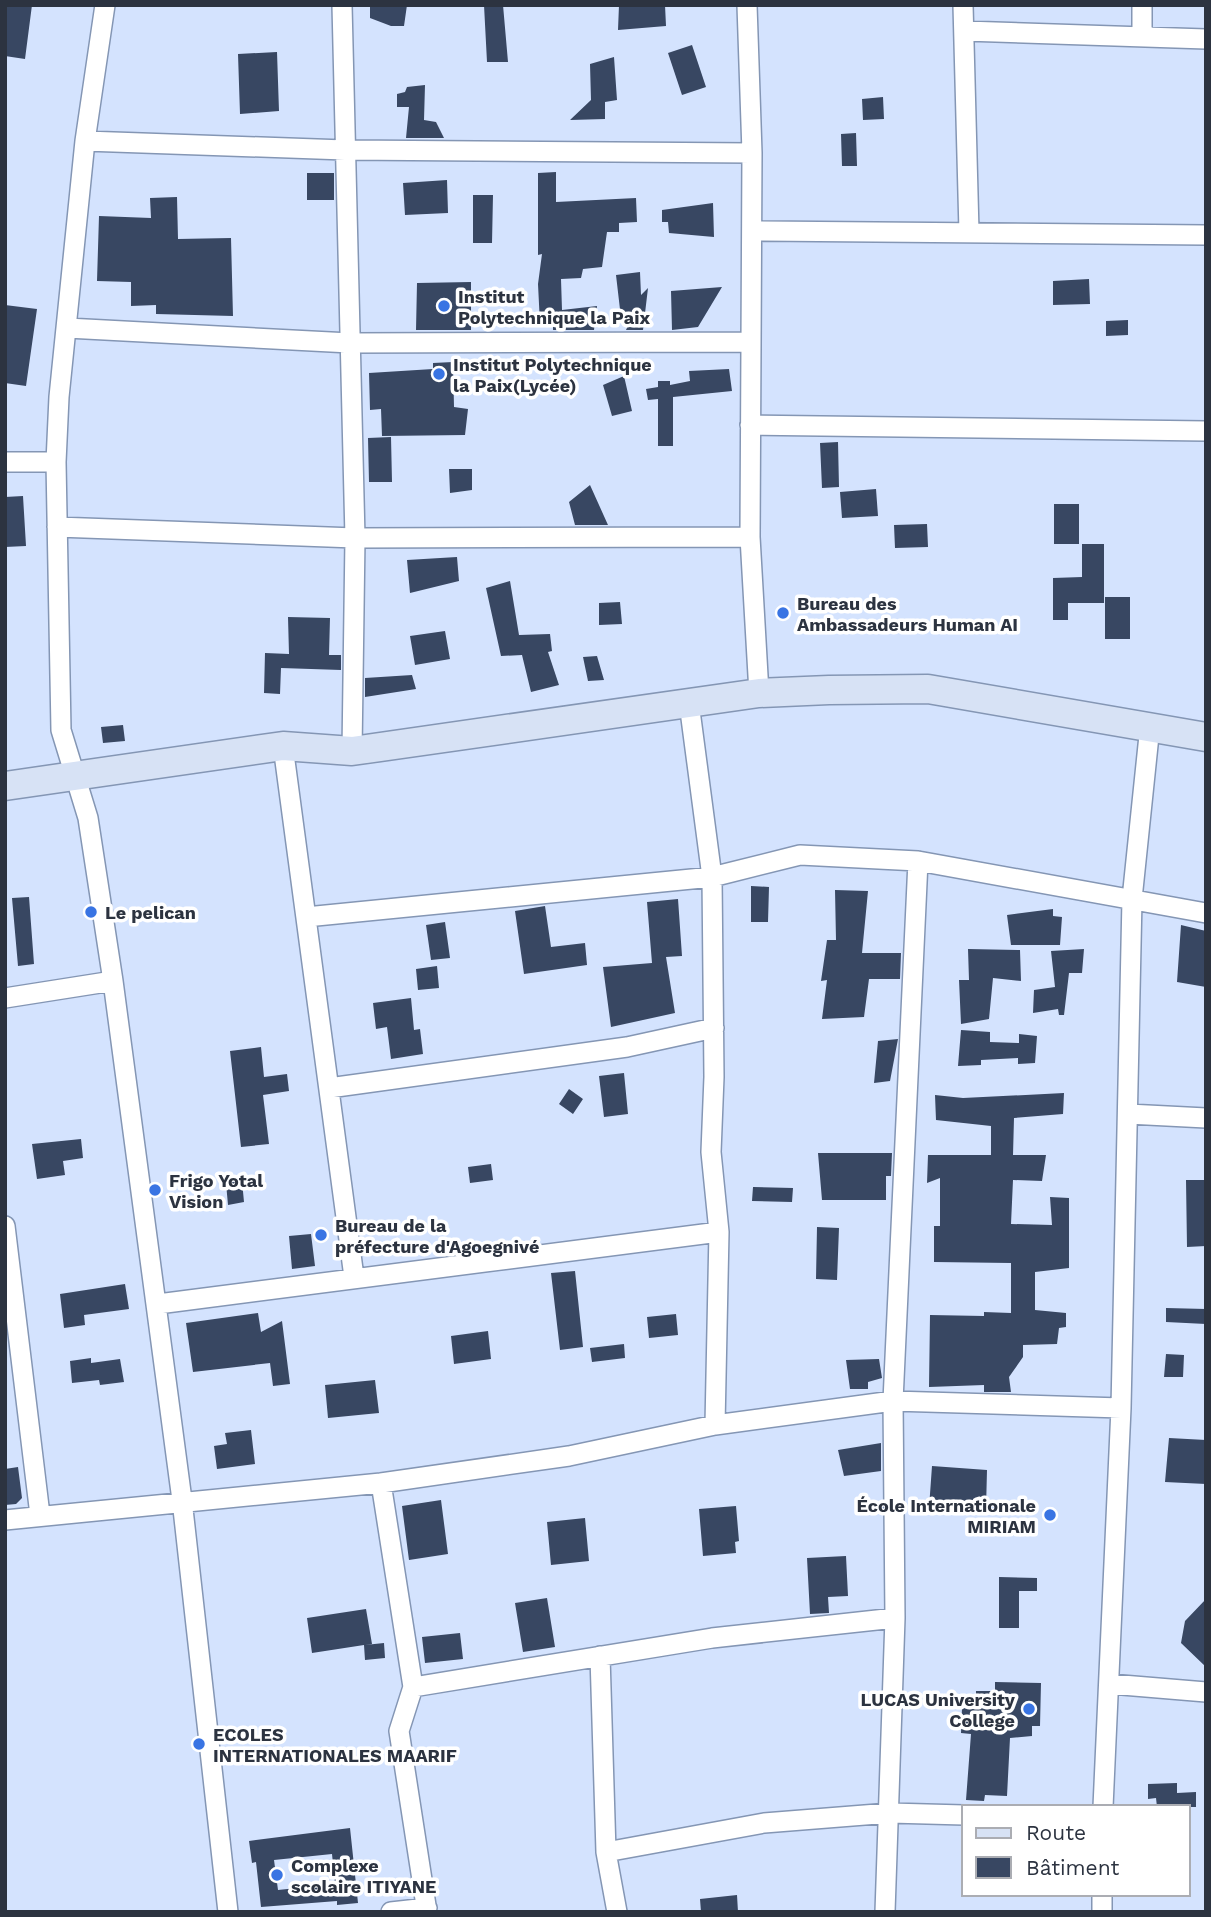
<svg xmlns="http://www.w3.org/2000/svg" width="1211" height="1917" font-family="'Work Sans',sans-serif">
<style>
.building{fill:#384762;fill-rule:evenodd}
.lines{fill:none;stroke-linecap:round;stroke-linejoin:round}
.street-casing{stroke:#8496b4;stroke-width:22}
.secondary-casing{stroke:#8496b4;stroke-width:31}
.street{stroke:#fff;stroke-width:19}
.secondary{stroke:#d7e2f5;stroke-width:28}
.poi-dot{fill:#3974e3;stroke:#fff;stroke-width:2.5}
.labels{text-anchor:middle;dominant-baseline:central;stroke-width:7;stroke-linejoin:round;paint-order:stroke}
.poi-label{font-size:18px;font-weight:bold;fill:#2c3340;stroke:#fff;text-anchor:start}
</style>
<rect width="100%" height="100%" fill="#d4e3fe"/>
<!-- building -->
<path class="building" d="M 5,5 L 32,5 L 25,59 L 5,56 Z
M 370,5 L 407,5 L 404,26 L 391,26 L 370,18 Z
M 484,5 L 503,5 L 508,62 L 487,62 Z
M 619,5 L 665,5 L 666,26 L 618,30 Z
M 692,45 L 706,87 L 682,95 L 668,53 Z
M 277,52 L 279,111 L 240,114 L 238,54 Z
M 614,57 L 617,100 L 605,102 L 605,119 L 570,120 L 591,100 L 590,64 Z
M 425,85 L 424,120 L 436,122 L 444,138 L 406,138 L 409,107 L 397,107 L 397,94 L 405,92 L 407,87 Z
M 883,97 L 884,119 L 863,120 L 862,99 Z
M 856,133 L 857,166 L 842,166 L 841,134 Z
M 556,172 L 556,202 L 636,198 L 637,222 L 619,223 L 619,232 L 607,232 L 602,267 L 583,269 L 581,278 L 561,279 L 562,310 L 597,306 L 594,330 L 553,330 L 553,325 L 540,324 L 538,284 L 542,254 L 538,255 L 538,173 Z
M 307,173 L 334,173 L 334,200 L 307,200 Z
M 447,180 L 448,213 L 405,215 L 403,183 Z
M 473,195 L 493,195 L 492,243 L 473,243 Z
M 177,197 L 178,239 L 231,238 L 233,316 L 156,314 L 156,305 L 131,306 L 131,282 L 97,281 L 99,216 L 151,218 L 150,198 Z
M 713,203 L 714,237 L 669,233 L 668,222 L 662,222 L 662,210 Z
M 640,272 L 641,295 L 648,288 L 643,330 L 626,330 L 633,315 L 621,318 L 616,275 Z
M 1089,279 L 1090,304 L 1053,305 L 1053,281 Z
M 471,282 L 471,330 L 416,330 L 417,283 Z
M 722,287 L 698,327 L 672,330 L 671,291 Z
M 5,305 L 37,309 L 26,386 L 5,383 Z
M 1128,320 L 1128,335 L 1106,336 L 1106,321 Z
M 453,362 L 454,407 L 468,409 L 465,435 L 382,436 L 381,409 L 370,410 L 369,373 L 433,369 L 433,363 Z
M 729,369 L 732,391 L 673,397 L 673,446 L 658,446 L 658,399 L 648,400 L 646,389 L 658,387 L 658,381 L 670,381 L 670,385 L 690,381 L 689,371 Z
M 624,376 L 632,411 L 612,416 L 603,385 Z
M 391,437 L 392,482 L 369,482 L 368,438 Z
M 838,442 L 839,487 L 822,488 L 820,443 Z
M 449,469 L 472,469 L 472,490 L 450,493 Z
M 590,485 L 608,525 L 575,525 L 569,502 Z
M 876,489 L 878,516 L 842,518 L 840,492 Z
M 23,496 L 26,546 L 5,547 L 5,497 Z
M 1054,504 L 1079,504 L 1079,544 L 1054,544 Z
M 927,524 L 928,547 L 895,548 L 894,525 Z
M 1082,544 L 1104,544 L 1104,603 L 1068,603 L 1068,620 L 1053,620 L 1053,578 L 1082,577 Z
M 457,557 L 459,581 L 410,593 L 407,560 Z
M 510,581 L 519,635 L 550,634 L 552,651 L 548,652 L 559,685 L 531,692 L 522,655 L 501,656 L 486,588 Z
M 1105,597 L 1130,597 L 1130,639 L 1105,639 Z
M 620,602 L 622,624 L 599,625 L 599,603 Z
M 288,617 L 330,618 L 329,655 L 341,655 L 341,670 L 281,668 L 280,694 L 264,693 L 265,653 L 289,654 Z
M 445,631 L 450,659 L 415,665 L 410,636 Z
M 597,656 L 604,680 L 588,681 L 583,657 Z
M 412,675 L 416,689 L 365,697 L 365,678 Z
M 123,725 L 125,741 L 103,743 L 101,727 Z
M 751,886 L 769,887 L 768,922 L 751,922 Z
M 835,890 L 868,891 L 862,953 L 901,953 L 900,979 L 869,979 L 864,1017 L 822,1019 L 827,980 L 821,981 L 827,940 L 836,940 Z
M 29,897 L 34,964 L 18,966 L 12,898 Z
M 678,899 L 682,956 L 666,957 L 675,1013 L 611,1027 L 603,967 L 652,963 L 647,902 Z
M 545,906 L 551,947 L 585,943 L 587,965 L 524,974 L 515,911 Z
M 1053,909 L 1053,916 L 1062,917 L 1060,945 L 1011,945 L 1007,915 Z
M 445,922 L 450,958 L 431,960 L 426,925 Z
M 1181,925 L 1206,931 L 1206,987 L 1177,982 Z
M 968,949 L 1020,950 L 1021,981 L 993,978 L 989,1019 L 961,1024 L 959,980 L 969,980 Z
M 1084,949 L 1082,973 L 1069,973 L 1064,1015 L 1059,1015 L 1058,1009 L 1033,1013 L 1034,990 L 1055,987 L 1051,951 Z
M 437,966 L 439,988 L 418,990 L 416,969 Z
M 411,998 L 414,1030 L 420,1029 L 423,1054 L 391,1059 L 387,1027 L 376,1029 L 373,1003 Z
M 961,1030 L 990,1032 L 990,1042 L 1019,1043 L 1019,1034 L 1037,1036 L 1035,1063 L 1018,1064 L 1018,1058 L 981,1060 L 981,1065 L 958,1066 Z
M 898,1039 L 890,1081 L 874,1083 L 878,1041 Z
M 261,1047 L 264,1077 L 287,1074 L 289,1091 L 263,1095 L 269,1144 L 241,1147 L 230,1051 Z
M 624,1073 L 628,1114 L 604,1117 L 599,1076 Z
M 569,1089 L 583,1099 L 573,1114 L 559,1104 Z
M 1064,1093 L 1063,1114 L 1014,1118 L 1013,1155 L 1046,1155 L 1042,1181 L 1013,1180 L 1011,1224 L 1052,1225 L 1050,1197 L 1069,1198 L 1069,1268 L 1035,1272 L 1035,1310 L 1066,1313 L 1066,1327 L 1059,1328 L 1057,1344 L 1023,1345 L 1023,1357 L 1009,1377 L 1011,1392 L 984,1392 L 984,1385 L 929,1387 L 930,1315 L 984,1316 L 984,1312 L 1011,1313 L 1011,1263 L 934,1262 L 934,1226 L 940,1226 L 940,1178 L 927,1183 L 928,1155 L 991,1155 L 991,1126 L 936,1120 L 935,1095 L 963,1098 Z
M 81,1139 L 83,1158 L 63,1161 L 65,1175 L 37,1179 L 32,1144 Z
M 818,1153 L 892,1153 L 891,1176 L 886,1176 L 886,1200 L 822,1200 Z
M 491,1164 L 493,1180 L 470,1183 L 468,1167 Z
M 1186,1180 L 1206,1180 L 1206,1246 L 1187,1247 Z
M 242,1181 L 244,1202 L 228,1205 L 226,1183 Z
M 753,1187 L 793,1188 L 792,1202 L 752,1201 Z
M 817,1227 L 839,1228 L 837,1280 L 816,1279 Z
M 311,1234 L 315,1266 L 292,1269 L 289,1236 Z
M 575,1271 L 583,1347 L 560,1350 L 551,1273 Z
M 125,1284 L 129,1309 L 84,1315 L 85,1325 L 64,1328 L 60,1294 Z
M 1166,1308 L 1206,1309 L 1206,1324 L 1166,1322 Z
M 258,1313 L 261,1332 L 282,1321 L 290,1384 L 273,1386 L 270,1363 L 193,1372 L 186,1323 Z
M 676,1314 L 678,1335 L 649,1338 L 647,1317 Z
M 488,1331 L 491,1359 L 454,1364 L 451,1336 Z
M 624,1344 L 625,1358 L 592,1362 L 590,1348 Z
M 1166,1354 L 1184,1355 L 1183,1377 L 1164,1377 Z
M 91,1358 L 91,1363 L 120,1359 L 124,1382 L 100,1385 L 99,1380 L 72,1383 L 70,1361 Z
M 879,1359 L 882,1378 L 868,1382 L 868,1389 L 850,1389 L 846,1360 Z
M 375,1380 L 379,1413 L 328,1418 L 325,1385 Z
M 251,1430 L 255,1464 L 217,1469 L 214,1446 L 227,1444 L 225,1433 Z
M 1169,1438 L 1206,1440 L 1206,1484 L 1165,1482 Z
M 881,1443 L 881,1471 L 844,1476 L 838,1450 Z
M 932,1466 L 987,1470 L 986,1509 L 929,1508 Z
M 18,1467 L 22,1498 L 16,1504 L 5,1505 L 5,1469 Z
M 441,1500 L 448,1554 L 409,1560 L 402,1506 Z
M 736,1506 L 739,1541 L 735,1542 L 736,1553 L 703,1556 L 699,1509 Z
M 585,1518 L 589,1561 L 551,1565 L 547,1522 Z
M 846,1556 L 848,1596 L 828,1597 L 829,1613 L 810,1614 L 807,1558 Z
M 999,1577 L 1037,1578 L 1037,1591 L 1019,1591 L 1019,1628 L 999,1628 Z
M 547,1598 L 555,1647 L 523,1652 L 515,1603 Z
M 1206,1599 L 1206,1667 L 1181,1643 L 1185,1621 Z
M 366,1609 L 372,1644 L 365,1645 L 384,1643 L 385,1658 L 365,1660 L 364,1645 L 312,1653 L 307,1618 Z
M 460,1633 L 463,1659 L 425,1663 L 422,1637 Z
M 995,1682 L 1041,1683 L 1040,1726 L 1032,1726 L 1032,1736 L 1010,1738 L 1007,1796 L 985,1795 L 984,1801 L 966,1800 L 971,1734 L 961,1733 L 962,1708 L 976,1709 L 976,1691 L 995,1691 Z
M 1177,1783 L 1177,1793 L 1196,1792 L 1196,1807 L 1157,1807 L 1156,1798 L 1148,1799 L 1148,1784 Z
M 350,1828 L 358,1903 L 337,1905 L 337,1901 L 261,1907 L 256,1862 L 252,1863 L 249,1841 ZM 332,1854 L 335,1884 L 278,1890 L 274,1860 Z
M 737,1895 L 738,1912 L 701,1912 L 700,1899 Z"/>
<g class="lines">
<defs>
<path id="street" d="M 105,5 L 85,141 L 59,397 L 56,462 L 61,730 L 88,818 L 113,981 L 182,1500 L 228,1912
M 342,5 L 355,538 L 352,751
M 747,5 L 752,153 L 750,537 L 759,693
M 963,5 L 969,232
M 1142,5 L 1142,37
M 965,31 L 1206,39
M 85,141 L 345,150 L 752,153
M 752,231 L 1206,235
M 67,328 L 350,343 L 750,342
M 750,425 L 1206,431
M 5,462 L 56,462
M 57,527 L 355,538 L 750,537
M 689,703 L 712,877 L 714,1077 L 711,1152 L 719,1232 L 715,1425
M 283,746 L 354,1277
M 306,917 L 712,877 L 800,855 L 918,861 L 1206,913
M 5,998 L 113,981
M 329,1088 L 627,1047 L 714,1028
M 1128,1114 L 1206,1118
M 5,1226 L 40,1515
M 158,1304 L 719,1232
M 381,1483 L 413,1687 L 399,1731 L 427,1912
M 5,1520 L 381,1483 L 569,1456 L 715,1425 L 893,1401 L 1121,1408
M 600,1656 L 606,1852 L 617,1912
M 1110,1684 L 1206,1692
M 413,1687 L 712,1638 L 895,1618
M 1103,1807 L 1121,1408 L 1132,899 L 1150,726
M 606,1852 L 764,1823 L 890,1813 L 964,1815
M 391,1912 L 427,1908
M 885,1912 L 895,1618 L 893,1401 L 918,861
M 1102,1912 L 1102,1894"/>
<path id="secondary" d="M 5,786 L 283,746 L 352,751 L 759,693 L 829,690 L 928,689 L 1206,737"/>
</defs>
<!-- street casing -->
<use href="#street" class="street-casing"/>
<!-- secondary casing -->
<use href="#secondary" class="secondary-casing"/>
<!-- street -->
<use href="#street" class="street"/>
<!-- secondary -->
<use href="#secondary" class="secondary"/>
</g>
<!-- markers -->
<g class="poi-dot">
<circle cx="444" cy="306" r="7"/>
<circle cx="439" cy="374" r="7"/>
<circle cx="783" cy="613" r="7"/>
<circle cx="91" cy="912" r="7"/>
<circle cx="155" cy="1190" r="7"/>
<circle cx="321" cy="1235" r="7"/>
<circle cx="1050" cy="1515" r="7"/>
<circle cx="1029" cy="1709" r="7"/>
<circle cx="199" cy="1744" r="7"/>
<circle cx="277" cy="1875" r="7"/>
</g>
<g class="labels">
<!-- poi labels -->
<g class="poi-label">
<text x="458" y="296">Institut<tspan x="458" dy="21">Polytechnique la Paix</tspan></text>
<text x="453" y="364">Institut Polytechnique<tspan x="453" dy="21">la Paix(Lycée)</tspan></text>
<text x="797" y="603">Bureau des<tspan x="797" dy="21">Ambassadeurs Human AI</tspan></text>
<text x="105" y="912">Le pelican</text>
<text x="169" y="1180">Frigo Yotal<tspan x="169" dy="21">Vision</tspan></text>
<text x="335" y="1225">Bureau de la<tspan x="335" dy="21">préfecture d'Agoegnivé</tspan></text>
<text x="1036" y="1505" text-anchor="end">École Internationale<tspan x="1036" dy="21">MIRIAM</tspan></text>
<text x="1015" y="1699" text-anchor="end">LUCAS University<tspan x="1015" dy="21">College</tspan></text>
<text x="213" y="1734">ECOLES<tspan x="213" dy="21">INTERNATIONALES MAARIF</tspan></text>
<text x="291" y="1865">Complexe<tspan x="291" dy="21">scolaire ITIYANE</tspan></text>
</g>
</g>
<!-- border -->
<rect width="1211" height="1917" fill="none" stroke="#2c3340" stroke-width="14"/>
<!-- legend -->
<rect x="962" y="1805" width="228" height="91" fill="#ffffff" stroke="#abadb3" stroke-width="2"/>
<rect x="976" y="1828" width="35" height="10" fill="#d7e2f5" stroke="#abadb3" stroke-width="2"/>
<text x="1026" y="1840" font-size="21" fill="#2c3340">Route</text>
<rect x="976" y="1857" width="35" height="21" fill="#384762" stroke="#abadb3" stroke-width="2"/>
<text x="1026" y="1875" font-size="21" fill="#2c3340">Bâtiment</text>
</svg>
